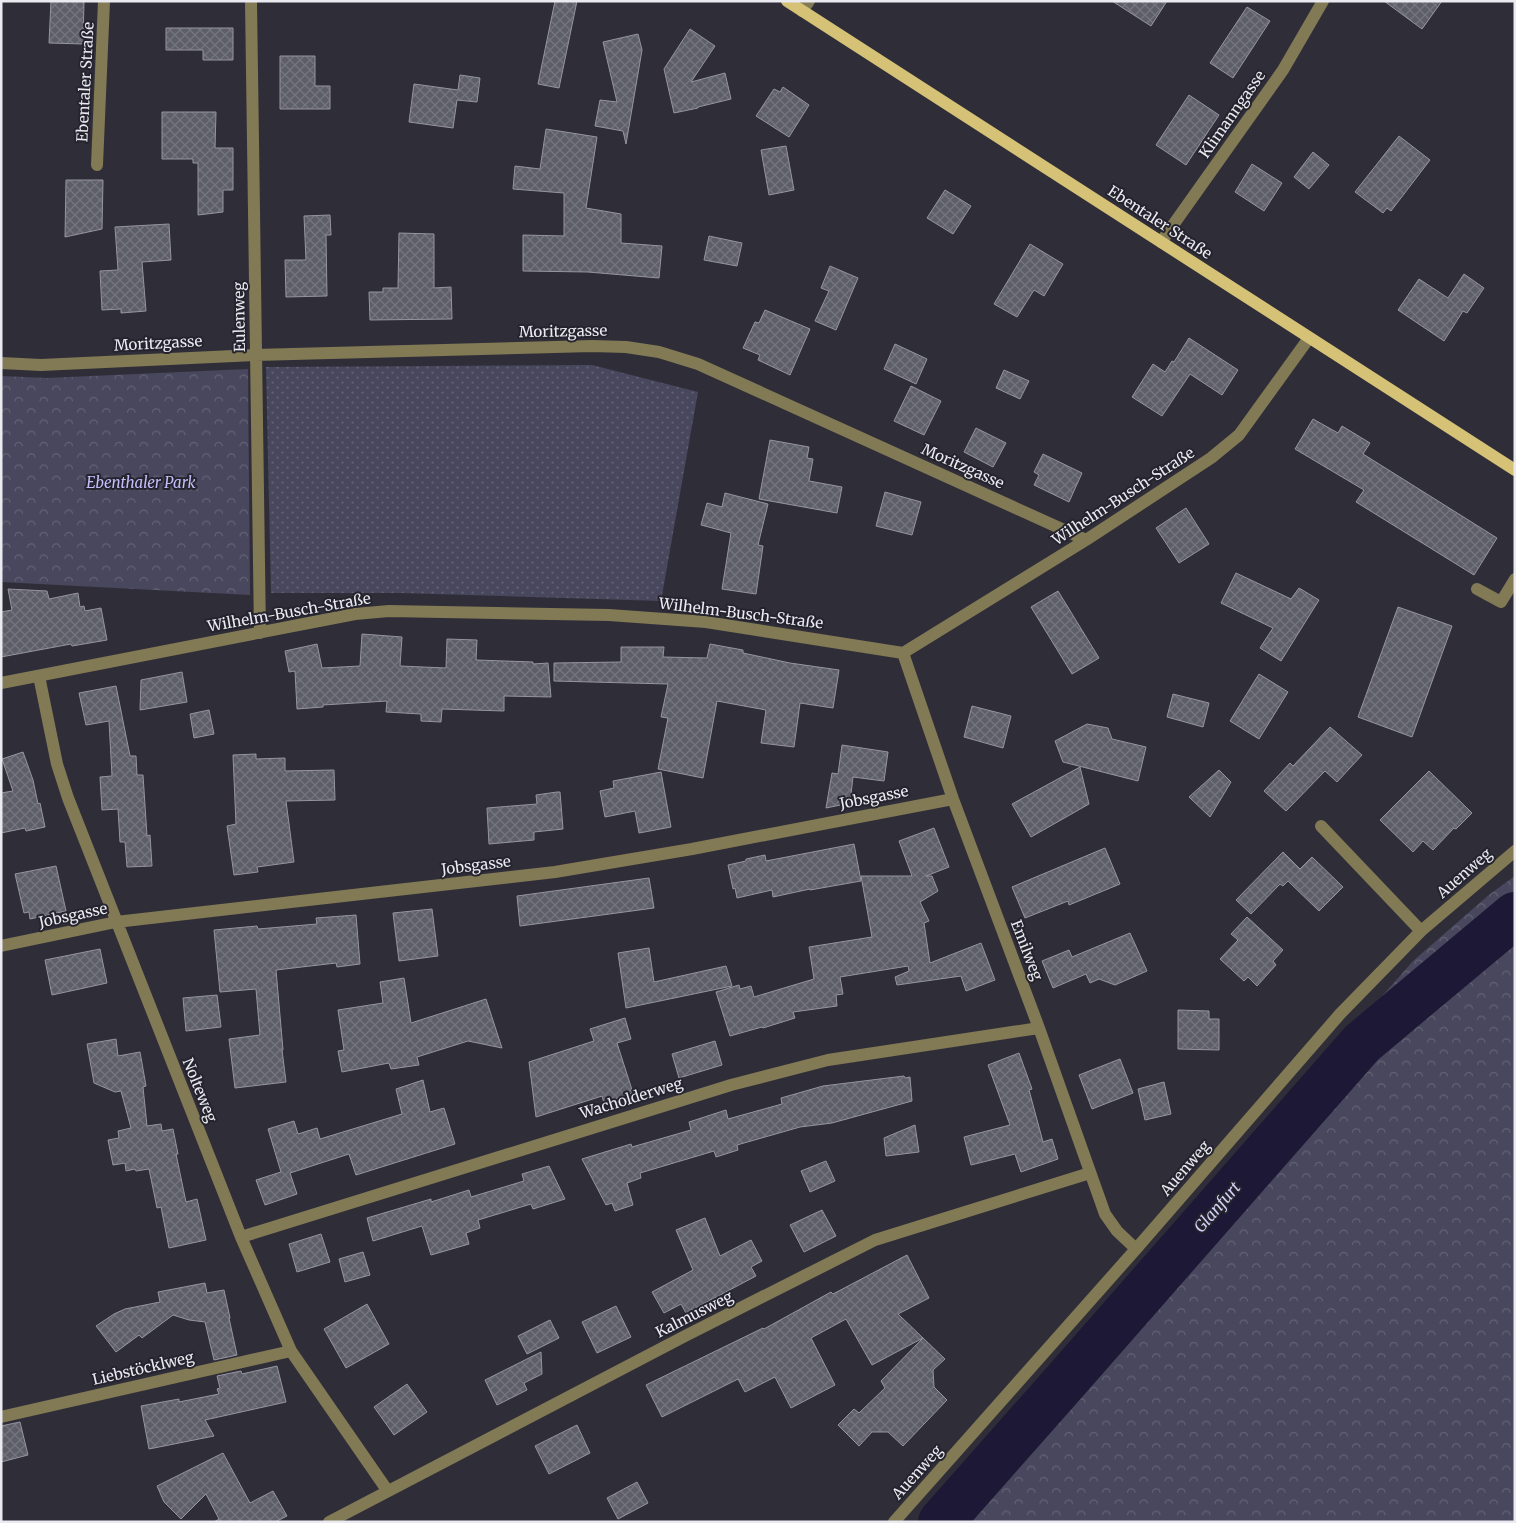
<svg xmlns="http://www.w3.org/2000/svg" width="1516" height="1523" font-family="Merriweather,serif">
<style>
.grass{fill:url(#grass-dots)}
.forest{fill:url(#forest-crowns)}
.lines{fill:none;stroke-linecap:round;stroke-linejoin:round}
.river{stroke:#1c1835;stroke-width:46}
.building{fill:url(#building-cross-hatch);stroke:#9594a0}
.minor{stroke:#827955;stroke-width:12}
.major{stroke:#d5c276;stroke-width:12}
.labels{text-anchor:middle;dominant-baseline:central;stroke-width:4;stroke-linejoin:round;paint-order:stroke}
.street-label{font-size:15px;fill:#eaeaf0;stroke:#25242e}
.park-label{font-size:15px;font-style:italic;fill:#c2befb;stroke:#25242e}
.water-label{font-size:16px;font-style:italic;fill:#d3d1f7;stroke:#25242e}
</style>
<defs>
<pattern id="grass-dots" width="8" height="8" patternUnits="userSpaceOnUse" patternTransform="scale(1.25)"><rect width="8" height="8" fill="#48475d"/><path d="M2 2h.1M6 6h.1" fill="none" stroke="#636275" stroke-width="1.8" stroke-linecap="round"/></pattern>
<pattern id="forest-crowns" width="20" height="18" patternUnits="userSpaceOnUse" patternTransform="scale(1.25)"><rect width="20" height="18" fill="#48475d"/><path d="M2 6a3 3 0 1 1 6 0M12 15a3 3 0 1 1 6 0" fill="none" stroke="#636275"/></pattern>
<pattern id="building-cross-hatch" width="8" height="8" patternUnits="userSpaceOnUse" patternTransform="scale(1.25)"><rect width="8" height="8" fill="#5e5e69"/><path d="M0 0l8 8M0 8l8-8" fill="none" stroke="#75757f"/></pattern>
</defs>
<rect width="100%" height="100%" fill="#2f2e38"/>
<!-- grass -->
<path class="grass" d="M 592,365 L 698,392 L 661,601 L 401,593 L 271,593 L 266,367 Z"/>
<!-- forest -->
<path class="forest" d="M 248,369 L 250,595 L 1,582 L 1,376 L 47,378 Z
M 1515,876 L 1515,1522 L 921,1522 L 1413,961 L 1490,894 Z"/>
<g class="lines">
<!-- river -->
<path class="river" d="M 941,1522 L 1070,1376 L 1362,1043 L 1515,915"/>
</g>
<!-- building -->
<path class="building" d="M 51,1 L 84,1 L 83,44 L 49,43 Z
M 555,1 L 577,1 L 559,88 L 538,84 Z
M 1112,1 L 1167,1 L 1151,26 Z
M 1384,1 L 1442,1 L 1422,29 Z
M 1247,7 L 1270,21 L 1233,78 L 1210,63 Z
M 166,28 L 233,28 L 233,60 L 203,60 L 203,50 L 166,50 Z
M 690,29 L 715,46 L 691,82 L 725,73 L 731,99 L 698,107 L 698,108 L 674,113 L 664,69 Z
M 638,34 L 642,50 L 626,144 L 623,131 L 595,126 L 600,100 L 617,102 L 603,42 Z
M 280,56 L 315,56 L 315,86 L 330,86 L 330,109 L 280,109 Z
M 460,75 L 480,78 L 477,102 L 457,100 L 453,128 L 409,122 L 414,84 L 458,90 Z
M 783,87 L 809,105 L 789,137 L 756,116 L 774,89 L 780,92 Z
M 1189,95 L 1219,115 L 1186,165 L 1156,145 Z
M 162,112 L 216,112 L 215,148 L 233,148 L 233,190 L 223,190 L 223,212 L 198,215 L 198,163 L 193,163 L 193,159 L 162,159 Z
M 546,129 L 597,137 L 586,208 L 621,214 L 621,243 L 662,246 L 659,278 L 588,272 L 523,271 L 523,235 L 564,236 L 564,193 L 513,189 L 515,166 L 540,169 Z
M 1399,136 L 1430,160 L 1391,211 L 1387,208 L 1383,213 L 1355,192 Z
M 786,146 L 794,190 L 769,195 L 761,150 Z
M 1313,152 L 1329,165 L 1309,189 L 1294,177 Z
M 1252,164 L 1282,183 L 1264,211 L 1235,192 Z
M 66,180 L 103,180 L 102,229 L 65,237 Z
M 945,190 L 971,206 L 953,234 L 927,218 Z
M 330,215 L 331,235 L 326,235 L 327,296 L 286,297 L 285,260 L 306,260 L 304,216 Z
M 169,224 L 171,260 L 142,262 L 146,311 L 121,313 L 121,309 L 102,310 L 100,271 L 118,270 L 115,227 Z
M 399,233 L 434,234 L 434,288 L 451,287 L 452,319 L 370,320 L 369,292 L 383,292 L 383,288 L 398,288 Z
M 709,236 L 742,243 L 737,266 L 704,260 Z
M 1030,244 L 1063,264 L 1044,296 L 1034,290 L 1017,317 L 994,304 Z
M 830,266 L 858,278 L 836,330 L 815,321 L 829,291 L 821,288 Z
M 1464,274 L 1484,288 L 1467,313 L 1463,311 L 1444,341 L 1398,310 L 1419,279 L 1448,298 Z
M 765,310 L 810,329 L 790,375 L 758,360 L 760,355 L 743,348 L 755,322 L 759,323 Z
M 1189,338 L 1238,370 L 1222,395 L 1190,374 L 1162,416 L 1132,397 L 1153,364 L 1165,372 L 1172,361 L 1174,362 Z
M 895,344 L 927,359 L 916,384 L 884,369 Z
M 1004,370 L 1029,381 L 1020,399 L 996,388 Z
M 911,386 L 941,401 L 924,435 L 894,421 Z
M 1313,419 L 1338,433 L 1342,426 L 1370,443 L 1363,454 L 1497,538 L 1474,575 L 1356,502 L 1364,490 L 1295,449 Z
M 976,428 L 1006,443 L 993,467 L 964,452 Z
M 770,440 L 809,447 L 807,458 L 813,459 L 809,481 L 842,487 L 837,513 L 759,499 Z
M 1043,454 L 1082,473 L 1069,502 L 1034,485 L 1039,475 L 1034,472 Z
M 885,492 L 921,502 L 912,535 L 876,526 Z
M 725,493 L 768,504 L 758,545 L 763,546 L 756,594 L 722,589 L 731,533 L 701,525 L 707,503 L 722,507 Z
M 1186,508 L 1209,544 L 1179,563 L 1156,528 Z
M 1236,573 L 1291,599 L 1299,588 L 1319,600 L 1281,661 L 1260,648 L 1273,628 L 1221,603 Z
M 8,589 L 47,591 L 49,599 L 78,593 L 80,607 L 84,606 L 85,611 L 101,608 L 107,640 L 72,646 L 71,644 L 1,657 L 1,612 L 12,610 Z
M 1058,591 L 1099,658 L 1072,674 L 1031,607 Z
M 1398,607 L 1452,626 L 1412,737 L 1358,717 Z
M 362,634 L 402,637 L 400,666 L 446,668 L 447,639 L 477,640 L 476,660 L 533,662 L 533,664 L 548,663 L 551,697 L 504,696 L 504,711 L 442,709 L 441,722 L 421,721 L 421,714 L 386,712 L 387,701 L 323,705 L 323,707 L 297,709 L 295,671 L 289,672 L 285,651 L 317,644 L 322,668 L 360,666 Z
M 710,644 L 743,650 L 743,653 L 790,663 L 839,670 L 833,708 L 800,703 L 794,747 L 761,743 L 766,710 L 717,701 L 703,778 L 658,769 L 668,718 L 661,717 L 668,684 L 554,681 L 554,663 L 621,662 L 621,647 L 664,647 L 663,657 L 707,658 Z
M 182,672 L 187,702 L 140,710 L 141,680 Z
M 1259,674 L 1288,692 L 1259,739 L 1230,721 Z
M 116,686 L 130,756 L 136,756 L 137,775 L 143,775 L 147,836 L 150,835 L 152,866 L 127,867 L 125,842 L 120,842 L 118,809 L 102,810 L 100,777 L 112,776 L 109,721 L 86,725 L 79,693 Z
M 1173,694 L 1209,703 L 1203,727 L 1167,717 Z
M 972,706 L 1011,716 L 1003,748 L 964,737 Z
M 209,710 L 214,734 L 194,738 L 190,714 Z
M 1087,724 L 1108,728 L 1112,739 L 1146,747 L 1138,781 L 1063,762 L 1055,741 Z
M 1330,727 L 1362,755 L 1337,782 L 1325,771 L 1286,811 L 1264,791 L 1290,763 L 1293,766 Z
M 842,745 L 888,752 L 884,781 L 853,777 L 850,803 L 826,808 L 832,773 L 838,774 Z
M 23,752 L 33,780 L 38,804 L 40,803 L 45,827 L 26,831 L 25,828 L 1,833 L 1,793 L 13,791 L 2,759 Z
M 256,754 L 256,759 L 285,758 L 285,771 L 334,770 L 335,800 L 286,801 L 294,862 L 257,867 L 258,872 L 234,875 L 227,826 L 236,824 L 233,755 Z
M 1080,767 L 1089,804 L 1031,837 L 1012,804 Z
M 1219,770 L 1231,782 L 1210,817 L 1189,797 Z
M 1429,771 L 1472,813 L 1456,829 L 1454,828 L 1433,850 L 1423,841 L 1413,852 L 1380,820 Z
M 661,772 L 671,827 L 639,833 L 635,811 L 605,817 L 600,791 L 614,788 L 613,781 Z
M 557,792 L 560,792 L 563,829 L 534,832 L 534,840 L 489,844 L 487,808 L 537,804 L 536,795 Z
M 934,828 L 949,867 L 926,876 L 932,876 L 938,891 L 920,902 L 929,921 L 924,923 L 930,963 L 981,943 L 995,980 L 966,991 L 961,976 L 897,985 L 895,977 L 909,971 L 908,966 L 840,977 L 843,994 L 836,995 L 837,1006 L 793,1012 L 795,1018 L 763,1028 L 762,1027 L 730,1036 L 716,992 L 739,985 L 740,989 L 751,986 L 754,997 L 814,979 L 809,947 L 872,937 L 861,876 L 912,876 L 899,841 Z
M 854,844 L 861,881 L 810,890 L 810,889 L 773,897 L 772,890 L 737,898 L 735,888 L 733,889 L 728,865 L 746,861 L 746,859 L 765,855 L 766,861 Z
M 1105,848 L 1120,884 L 1069,905 L 1068,901 L 1025,918 L 1012,887 Z
M 1283,852 L 1300,869 L 1312,857 L 1343,887 L 1319,911 L 1288,881 L 1283,886 L 1280,884 L 1251,914 L 1236,900 Z
M 56,866 L 66,911 L 30,919 L 29,912 L 24,913 L 15,874 Z
M 649,878 L 654,908 L 520,926 L 517,896 Z
M 432,909 L 438,956 L 399,961 L 393,913 Z
M 356,915 L 360,964 L 337,967 L 336,963 L 276,970 L 283,1050 L 282,1050 L 286,1082 L 235,1088 L 229,1039 L 260,1035 L 256,989 L 220,992 L 214,930 L 257,926 L 258,929 L 317,924 L 316,918 Z
M 1247,917 L 1283,950 L 1273,961 L 1276,965 L 1257,986 L 1248,977 L 1244,981 L 1220,959 L 1238,940 L 1231,934 Z
M 1130,933 L 1147,971 L 1115,985 L 1099,979 L 1090,983 L 1086,974 L 1053,988 L 1042,961 L 1069,950 L 1072,957 Z
M 649,948 L 654,982 L 726,966 L 732,986 L 626,1008 L 618,953 Z
M 100,949 L 107,983 L 52,995 L 45,960 Z
M 404,978 L 411,1023 L 486,999 L 502,1048 L 468,1041 L 417,1057 L 419,1065 L 391,1069 L 389,1063 L 342,1072 L 338,1051 L 344,1050 L 338,1010 L 383,1003 L 380,982 Z
M 217,995 L 221,1027 L 186,1031 L 183,998 Z
M 1178,1010 L 1209,1011 L 1209,1019 L 1219,1019 L 1219,1050 L 1178,1049 Z
M 625,1018 L 631,1039 L 617,1043 L 633,1093 L 604,1103 L 602,1096 L 536,1117 L 529,1062 L 594,1041 L 590,1029 Z
M 116,1039 L 118,1056 L 140,1052 L 146,1086 L 143,1087 L 147,1126 L 161,1124 L 162,1131 L 173,1129 L 178,1154 L 176,1154 L 186,1202 L 197,1199 L 206,1240 L 169,1248 L 161,1207 L 157,1208 L 149,1169 L 136,1171 L 135,1169 L 126,1171 L 125,1163 L 113,1165 L 108,1140 L 119,1138 L 118,1131 L 131,1128 L 121,1091 L 115,1092 L 94,1083 L 87,1044 Z
M 715,1041 L 722,1065 L 679,1078 L 672,1054 Z
M 1019,1053 L 1032,1089 L 1029,1090 L 1043,1142 L 1052,1139 L 1058,1159 L 1021,1172 L 1015,1154 L 971,1165 L 964,1137 L 1010,1125 L 988,1065 Z
M 1120,1059 L 1133,1093 L 1092,1109 L 1079,1075 Z
M 904,1076 L 905,1078 L 910,1077 L 912,1101 L 832,1123 L 800,1127 L 737,1145 L 738,1150 L 716,1157 L 714,1151 L 640,1173 L 641,1178 L 627,1183 L 633,1205 L 615,1211 L 612,1203 L 606,1205 L 582,1159 L 631,1144 L 632,1147 L 691,1130 L 689,1122 L 726,1110 L 728,1119 L 782,1104 L 781,1098 L 823,1086 Z
M 423,1080 L 430,1112 L 444,1108 L 455,1144 L 356,1175 L 349,1154 L 290,1173 L 297,1194 L 265,1205 L 256,1180 L 281,1172 L 268,1129 L 294,1121 L 298,1134 L 317,1128 L 320,1139 L 402,1114 L 396,1089 Z
M 1164,1082 L 1171,1114 L 1145,1120 L 1138,1089 Z
M 915,1125 L 919,1152 L 886,1156 L 884,1138 Z
M 826,1161 L 835,1181 L 810,1192 L 801,1171 Z
M 549,1166 L 565,1199 L 533,1209 L 531,1204 L 478,1220 L 480,1228 L 466,1233 L 469,1244 L 431,1255 L 422,1226 L 373,1241 L 367,1218 L 431,1199 L 431,1202 L 469,1190 L 471,1197 L 524,1181 L 522,1174 Z
M 822,1210 L 836,1236 L 804,1252 L 790,1225 Z
M 705,1218 L 720,1256 L 751,1240 L 762,1261 L 751,1267 L 756,1276 L 686,1313 L 681,1304 L 664,1313 L 652,1292 L 693,1270 L 676,1230 Z
M 321,1234 L 330,1262 L 297,1272 L 289,1244 Z
M 363,1252 L 370,1275 L 345,1282 L 339,1259 Z
M 907,1255 L 929,1298 L 898,1314 L 923,1338 L 872,1365 L 846,1319 L 811,1338 L 835,1385 L 791,1408 L 775,1377 L 745,1392 L 738,1379 L 662,1417 L 646,1385 L 763,1328 L 764,1329 L 831,1292 L 833,1294 Z
M 205,1283 L 207,1293 L 224,1290 L 230,1318 L 229,1318 L 237,1355 L 214,1360 L 205,1322 L 189,1320 L 173,1315 L 142,1338 L 139,1335 L 116,1352 L 96,1326 L 114,1314 L 125,1309 L 160,1302 L 158,1292 Z
M 367,1304 L 389,1344 L 346,1368 L 324,1329 Z
M 616,1306 L 631,1337 L 597,1353 L 582,1322 Z
M 550,1320 L 559,1338 L 527,1354 L 518,1336 Z
M 923,1338 L 945,1359 L 933,1370 L 934,1387 L 947,1400 L 903,1446 L 888,1432 L 872,1432 L 859,1446 L 838,1425 L 854,1409 L 859,1413 L 885,1388 L 881,1381 Z
M 541,1352 L 542,1374 L 524,1383 L 527,1390 L 497,1405 L 485,1380 Z
M 277,1366 L 286,1402 L 205,1420 L 214,1436 L 149,1449 L 141,1406 L 179,1399 L 179,1402 L 219,1394 L 217,1389 L 220,1388 L 217,1376 L 241,1371 L 242,1374 Z
M 407,1384 L 427,1412 L 394,1435 L 374,1407 Z
M 20,1422 L 28,1455 L 1,1462 L 1,1426 Z
M 577,1425 L 590,1453 L 549,1474 L 535,1446 Z
M 223,1453 L 250,1503 L 273,1491 L 287,1516 L 275,1522 L 214,1522 L 219,1519 L 206,1494 L 181,1519 L 164,1502 L 157,1486 Z
M 637,1482 L 648,1503 L 618,1519 L 607,1498 Z"/>
<g class="lines">
<!-- minor -->
<path class="minor" d="M 251,1 L 260,633
M 802,11 L 809,1
M 97,165 L 104,1
M 1161,242 L 1283,70 L 1323,1
M 1,363 L 41,365 L 255,355 L 592,346 L 626,347 L 659,352 L 698,364 L 1086,540
M 1477,589 L 1501,602 L 1515,579
M 903,653 L 953,799 L 1039,1028 L 1105,1214 L 1117,1231 L 1136,1249
M 39,676 L 57,764 L 68,798 L 241,1237 L 291,1351 L 387,1490
M 1,683 L 355,614 L 389,611 L 609,615 L 706,622 L 903,653 L 1086,540 L 1211,458 L 1239,435 L 1309,338
M 1321,826 L 1421,931
M 1,946 L 116,922 L 555,872 L 692,849 L 953,799
M 241,1237 L 731,1085 L 828,1060 L 1039,1028
M 1,1417 L 291,1351
M 329,1522 L 687,1335 L 875,1240 L 1090,1173
M 894,1522 L 1136,1249 L 1340,1014 L 1421,931 L 1515,851"/>
<!-- major -->
<path class="major" d="M 787,1 L 1515,470"/>
</g>
<g class="labels">
<!-- street labels -->
<g class="street-label">
<text transform="translate(85 82) rotate(-87)">Ebentaler Straße</text>
<text transform="translate(1232 114) rotate(-55)">Klimanngasse</text>
<text transform="translate(1160 222) rotate(33)">Ebentaler Straße</text>
<text transform="translate(239 317) rotate(-91)">Eulenweg</text>
<text transform="translate(563 331) rotate(-1)">Moritzgasse</text>
<text transform="translate(158 343) rotate(-3)">Moritzgasse</text>
<text transform="translate(963 466) rotate(24)">Moritzgasse</text>
<text transform="translate(1123 496) rotate(-33)">Wilhelm-Busch-Straße</text>
<text transform="translate(289 612) rotate(-10)">Wilhelm-Busch-Straße</text>
<text transform="translate(741 613) rotate(7)">Wilhelm-Busch-Straße</text>
<text transform="translate(874 797) rotate(-11)">Jobsgasse</text>
<text transform="translate(476 865) rotate(-7)">Jobsgasse</text>
<text transform="translate(1464 873) rotate(-41)">Auenweg</text>
<text transform="translate(73 915) rotate(-12)">Jobsgasse</text>
<text transform="translate(1027 950) rotate(69)">Emilweg</text>
<text transform="translate(200 1090) rotate(68)">Nolteweg</text>
<text transform="translate(631 1098) rotate(-17)">Wacholderweg</text>
<text transform="translate(1185 1168) rotate(-49)">Auenweg</text>
<text transform="translate(694 1314) rotate(-27)">Kalmusweg</text>
<text transform="translate(143 1368) rotate(-13)">Liebstöcklweg</text>
<text transform="translate(917 1472) rotate(-48)">Auenweg</text>
</g>
<!-- park labels -->
<g class="park-label">
<text x="141" y="482">Ebenthaler Park</text>
</g>
<!-- water labels -->
<g class="water-label">
<text transform="translate(1217 1207) rotate(-49)">Glanfurt</text>
</g>
</g>
<!-- border -->
<rect width="1516" height="1523" fill="none" stroke="#eaeaf0" stroke-width="5"/>
</svg>
